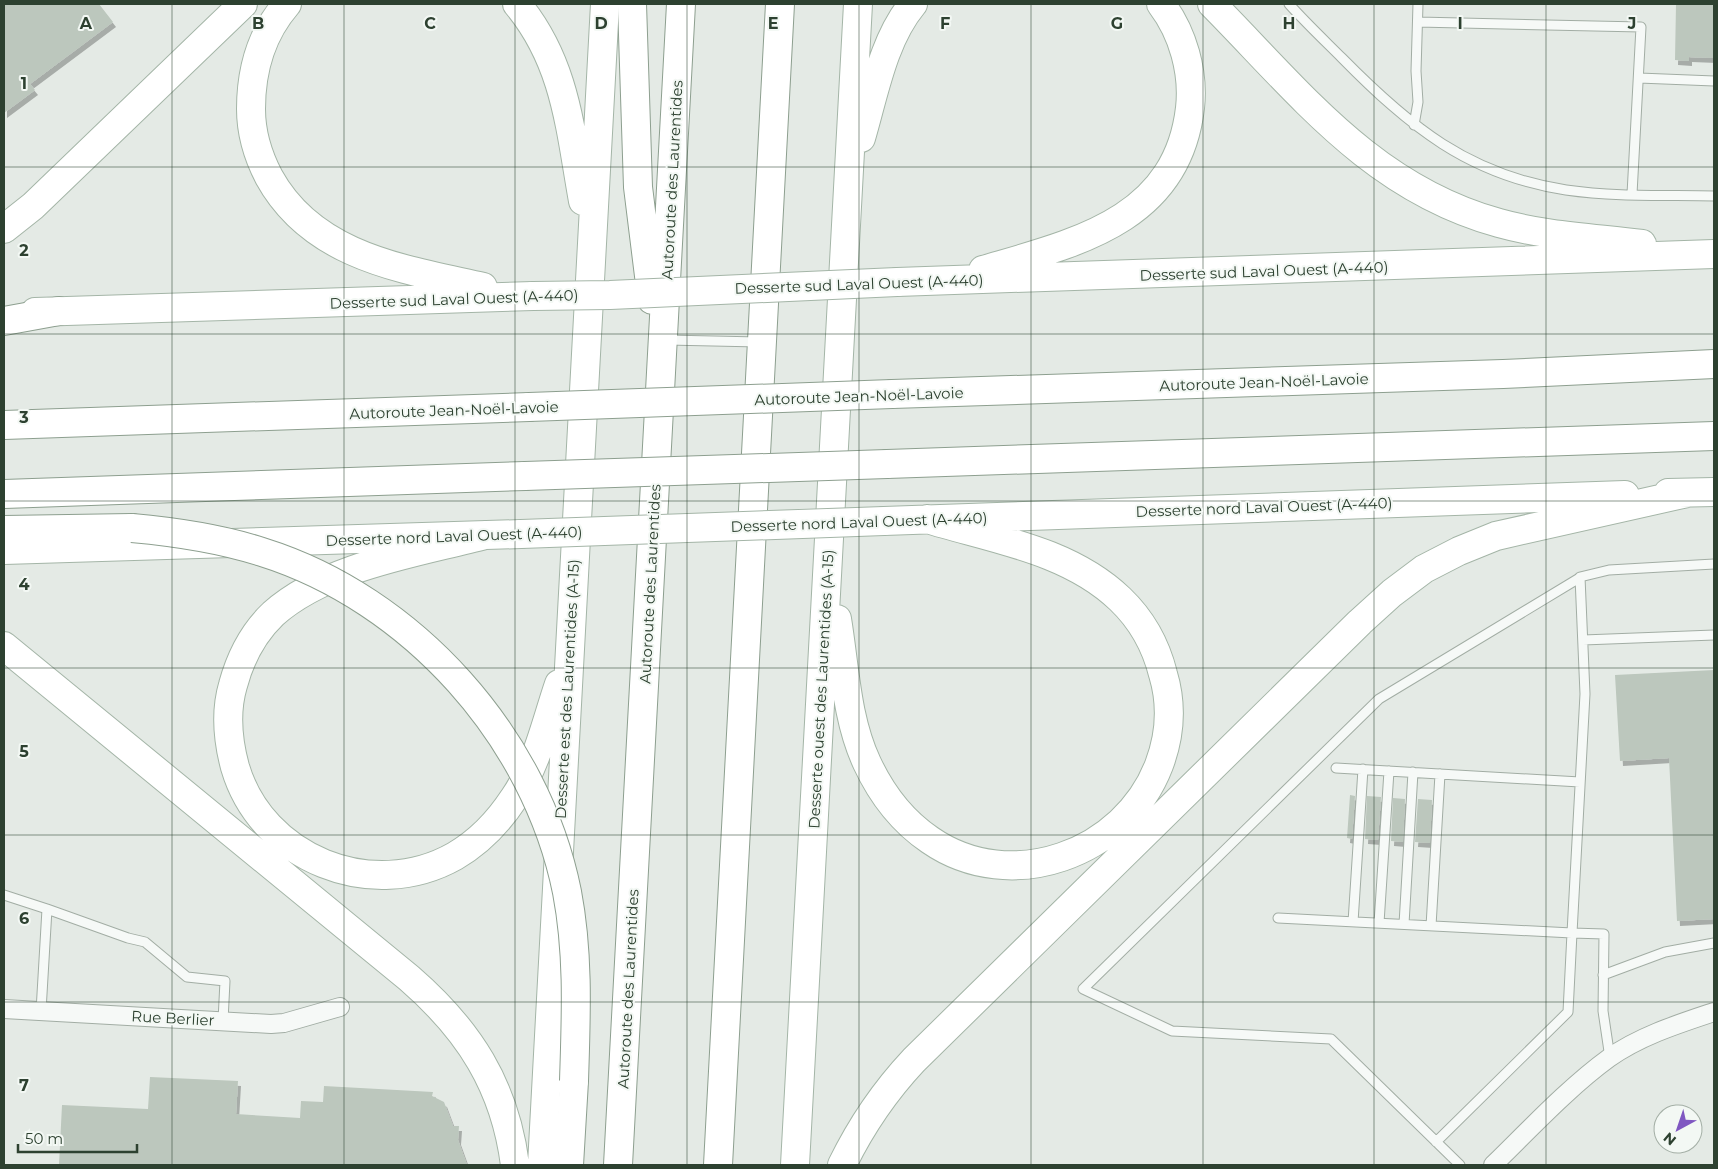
<svg xmlns="http://www.w3.org/2000/svg" width="1718" height="1169" font-family="Montserrat,sans-serif">
<style>
.building{fill:#bcc7bd;filter:url(#shadow)}
.lines{fill:none;stroke-linecap:round;stroke-linejoin:round}
.lane-casing{stroke:#a2ada4;stroke-width:11}
.street-casing{stroke:#a2ada4;stroke-width:20}
.primary-casing{stroke:#a4b5a7;stroke-width:30}
.highway-casing{stroke:#8d9f8f;stroke-width:30}
.lane{stroke:#f6f9f7;stroke-width:9}
.street{stroke:#f6f9f7;stroke-width:18}
.primary{stroke:#fff;stroke-width:28}
.highway{stroke:#fff;stroke-width:28}
.primary-bridge-casing{stroke:#a4b5a7;stroke-width:30;stroke-linecap:butt}
.highway-bridge-casing{stroke:#8d9f8f;stroke-width:30;stroke-linecap:butt}
.primary-bridge{stroke:#fff;stroke-width:28}
.highway-bridge{stroke:#fff;stroke-width:28}
.grid{fill:none;stroke:#2d4130;stroke-width:1;stroke-opacity:0.55}
.labels{text-anchor:middle;dominant-baseline:central;stroke-width:4;stroke-linejoin:round;paint-order:stroke}
.street-label{font-size:15px;fill:#2d4130;stroke:#f3f8f4}
.grid-label{font-size:16px;text-anchor:middle;font-weight:bold;fill:#2d4130;stroke:#f3f8f4;stroke-width:4;stroke-linejoin:round;paint-order:stroke}
</style>
<defs>
<filter id="shadow"><feDropShadow dx="3" dy="5" stdDeviation="0" flood-color="#0004"/></filter>
</defs>
<rect width="100%" height="100%" fill="#e4eae5"/>
<!-- building -->
<path class="building" d="M 4,4 L 99,4 L 113,22 L 30,84 L 35,90 L 4,113 Z
M 1676,4 L 1714,4 L 1714,58 L 1689,57 L 1689,61 L 1675,60 Z
M 1714,670 L 1714,919 L 1677,921 L 1669,758 L 1620,761 L 1615,675 Z
M 1350,795 L 1355,796 L 1352,839 L 1347,838 Z
M 1367,796 L 1381,797 L 1378,840 L 1365,839 Z
M 1393,798 L 1405,799 L 1403,842 L 1391,841 Z
M 1418,799 L 1432,800 L 1430,843 L 1415,842 Z
M 150,1077 L 238,1081 L 236,1114 L 300,1118 L 301,1101 L 323,1102 L 324,1086 L 433,1092 L 432,1096 L 444,1102 L 453,1126 L 459,1126 L 458,1140 L 467,1165 L 59,1165 L 62,1105 L 148,1109 Z"/>
<g class="lines">
<defs>
<path id="lane" d="M 1289,4 C 1306,23 1324,40 1342,58 C 1409,126 1468,175 1566,190 C 1615,197 1665,195 1714,196
M 1418,22 L 1641,27 L 1632,194
M 1639,78 L 1714,81
M 1414,125 L 1418,102 L 1416,71 L 1418,4
M 667,340 L 759,342
M 1583,640 L 1714,635
M 1336,768 L 1580,782
M 4,895 L 47,909 L 41,1011
M 47,909 L 128,938 L 145,942 L 187,977 L 225,981 L 223,1021
M 1278,918 L 1572,933 L 1568,1012 L 1436,1142
M 1353,922 L 1363,769
M 1379,923 L 1389,771
M 1404,924 L 1413,772
M 1431,926 L 1440,774
M 1603,975 L 1665,952 L 1714,943
M 1610,1058 L 1603,1011 L 1604,934 L 1572,933 L 1585,694 L 1580,577 L 1609,570 L 1714,564
M 1460,1165 L 1331,1039 L 1172,1031 L 1083,989 L 1379,699 L 1581,577"/>
<path id="street" d="M 4,1009 L 271,1024 L 284,1023 L 340,1007
M 1493,1165 C 1528,1131 1569,1087 1609,1058 C 1640,1036 1678,1024 1714,1012"/>
<path id="primary" d="M 287,4 C 261,34 251,70 251,109 C 251,133 258,156 269,177 C 313,257 403,269 483,287
M 517,4 C 566,63 570,129 583,201
M 1212,4 C 1301,94 1372,188 1499,223 C 1545,236 1594,238 1642,244
M 861,138 C 874,94 883,40 913,4
M 4,229 L 33,206 L 243,4
M 983,270 C 1075,243 1177,221 1190,108 C 1194,72 1183,33 1161,4
M 897,282 L 1714,254
M 35,312 L 533,296
M 1668,493 L 1714,492
M 884,521 L 1625,495
M 485,535 C 417,553 327,566 273,614 C 253,633 240,659 233,685 C 225,712 228,741 235,767 C 262,859 372,903 455,856 C 479,842 499,821 514,798 C 537,765 546,722 559,684
M 4,550 L 521,534
M 837,619 C 845,667 846,718 867,763 C 881,793 902,821 930,840 C 1011,896 1125,854 1159,765 C 1170,736 1172,704 1163,674 C 1156,646 1142,620 1120,599 C 1069,550 993,539 927,519
M 4,646 L 409,978 C 469,1030 505,1086 515,1165
M 542,1165 L 605,4
M 795,1165 L 858,4
M 842,1165 C 861,1126 884,1092 914,1060 L 1360,622 L 1392,593 L 1424,569 L 1459,551 L 1496,536 L 1687,493"/>
<path id="highway" d="M 632,4 L 638,187 L 652,300
M 4,321 L 59,311
M 892,394 L 1503,374 L 1714,364
M 4,425 L 529,407
M 887,464 L 1714,436
M 4,494 L 525,476
M 4,530 L 132,528
M 569,1165 L 574,1081
M 618,1165 L 681,4
M 718,1165 L 780,4"/>
</defs>
<!-- lane casing -->
<use href="#lane" class="lane-casing"/>
<!-- street casing -->
<use href="#street" class="street-casing"/>
<!-- primary casing -->
<use href="#primary" class="primary-casing"/>
<!-- highway casing -->
<use href="#highway" class="highway-casing"/>
<!-- lane -->
<use href="#lane" class="lane"/>
<!-- street -->
<use href="#street" class="street"/>
<!-- primary -->
<use href="#primary" class="primary"/>
<!-- highway -->
<use href="#highway" class="highway"/>
<defs>
<path id="primary-bridge" d="M 533,296 L 610,295 L 897,282
M 521,534 L 884,521"/>
<path id="highway-bridge" d="M 529,407 L 892,394
M 525,476 L 887,464
M 132,528 C 176,532 219,538 262,552 C 412,599 536,737 567,892 C 579,955 576,1017 574,1081"/>
</defs>
<!-- primary-bridge casing -->
<use href="#primary-bridge" class="primary-bridge-casing"/>
<!-- highway-bridge casing -->
<use href="#highway-bridge" class="highway-bridge-casing"/>
<!-- primary-bridge -->
<use href="#primary-bridge" class="primary-bridge"/>
<!-- highway-bridge -->
<use href="#highway-bridge" class="highway-bridge"/>
</g>
<!-- grid -->
<path class="grid" d="M 172,4 L 172,1165M 344,4 L 344,1165M 515,4 L 515,1165M 687,4 L 687,1165M 859,4 L 859,1165M 1031,4 L 1031,1165M 1203,4 L 1203,1165M 1374,4 L 1374,1165M 1546,4 L 1546,1165M 4,167 L 1714,167M 4,334 L 1714,334M 4,501 L 1714,501M 4,668 L 1714,668M 4,835 L 1714,835M 4,1002 L 1714,1002"/>
<g class="labels">
<!-- street labels -->
<g class="street-label">
<text transform="translate(672 180) rotate(-87)">Autoroute des Laurentides</text>
<text transform="translate(1264 271) rotate(-2)">Desserte sud Laval Ouest (A-440)</text>
<text transform="translate(859 284) rotate(-2)">Desserte sud Laval Ouest (A-440)</text>
<text transform="translate(454 299) rotate(-2)">Desserte sud Laval Ouest (A-440)</text>
<text transform="translate(1264 382) rotate(-2)">Autoroute Jean-Noël-Lavoie</text>
<text transform="translate(859 396) rotate(-2)">Autoroute Jean-Noël-Lavoie</text>
<text transform="translate(454 410) rotate(-2)">Autoroute Jean-Noël-Lavoie</text>
<text transform="translate(1264 507) rotate(-2)">Desserte nord Laval Ouest (A-440)</text>
<text transform="translate(859 522) rotate(-2)">Desserte nord Laval Ouest (A-440)</text>
<text transform="translate(454 536) rotate(-2)">Desserte nord Laval Ouest (A-440)</text>
<text transform="translate(650 584) rotate(-87)">Autoroute des Laurentides</text>
<text transform="translate(567 689) rotate(-87)">Desserte est des Laurentides (A-15)</text>
<text transform="translate(821 689) rotate(-87)">Desserte ouest des Laurentides (A-15)</text>
<text transform="translate(628 989) rotate(-87)">Autoroute des Laurentides</text>
<text transform="translate(173 1018) rotate(3)">Rue Berlier</text>
</g>
</g>
<g class="grid-label">
<text x="86" y="29">A</text>
<text x="258" y="29">B</text>
<text x="430" y="29">C</text>
<text x="601" y="29">D</text>
<text x="773" y="29">E</text>
<text x="945" y="29">F</text>
<text x="1117" y="29">G</text>
<text x="1289" y="29">H</text>
<text x="1460" y="29">I</text>
<text x="1632" y="29">J</text>
<text x="24" y="89">1</text>
<text x="24" y="256">2</text>
<text x="24" y="423">3</text>
<text x="24" y="590">4</text>
<text x="24" y="757">5</text>
<text x="24" y="924">6</text>
<text x="24" y="1091">7</text>
</g>
<!-- border -->
<rect width="1718" height="1169" fill="none" stroke="#2d4130" stroke-width="10"/>
<!-- north arrow -->
<g transform="translate(1678 1129) rotate(220)"><circle r="24" fill="#f3f8f4" stroke="#a4afa6"/>
<path d="M0-4L9 19L0 12L-9 19Z" fill="#7f57c1"/>
<text y="-8" font-size="14" font-weight="bold" text-anchor="middle" fill="#2d4130">N</text>
</g>
<!-- scale -->
<path d="M18 1144v8h119v-8" fill="none" stroke="#2d4130" stroke-width="2.5"/>
<text x="25" y="1144" font-size="15" fill="#2d4130" stroke="#f3f8f4" stroke-width="4" paint-order="stroke">50 m</text>
</svg>
